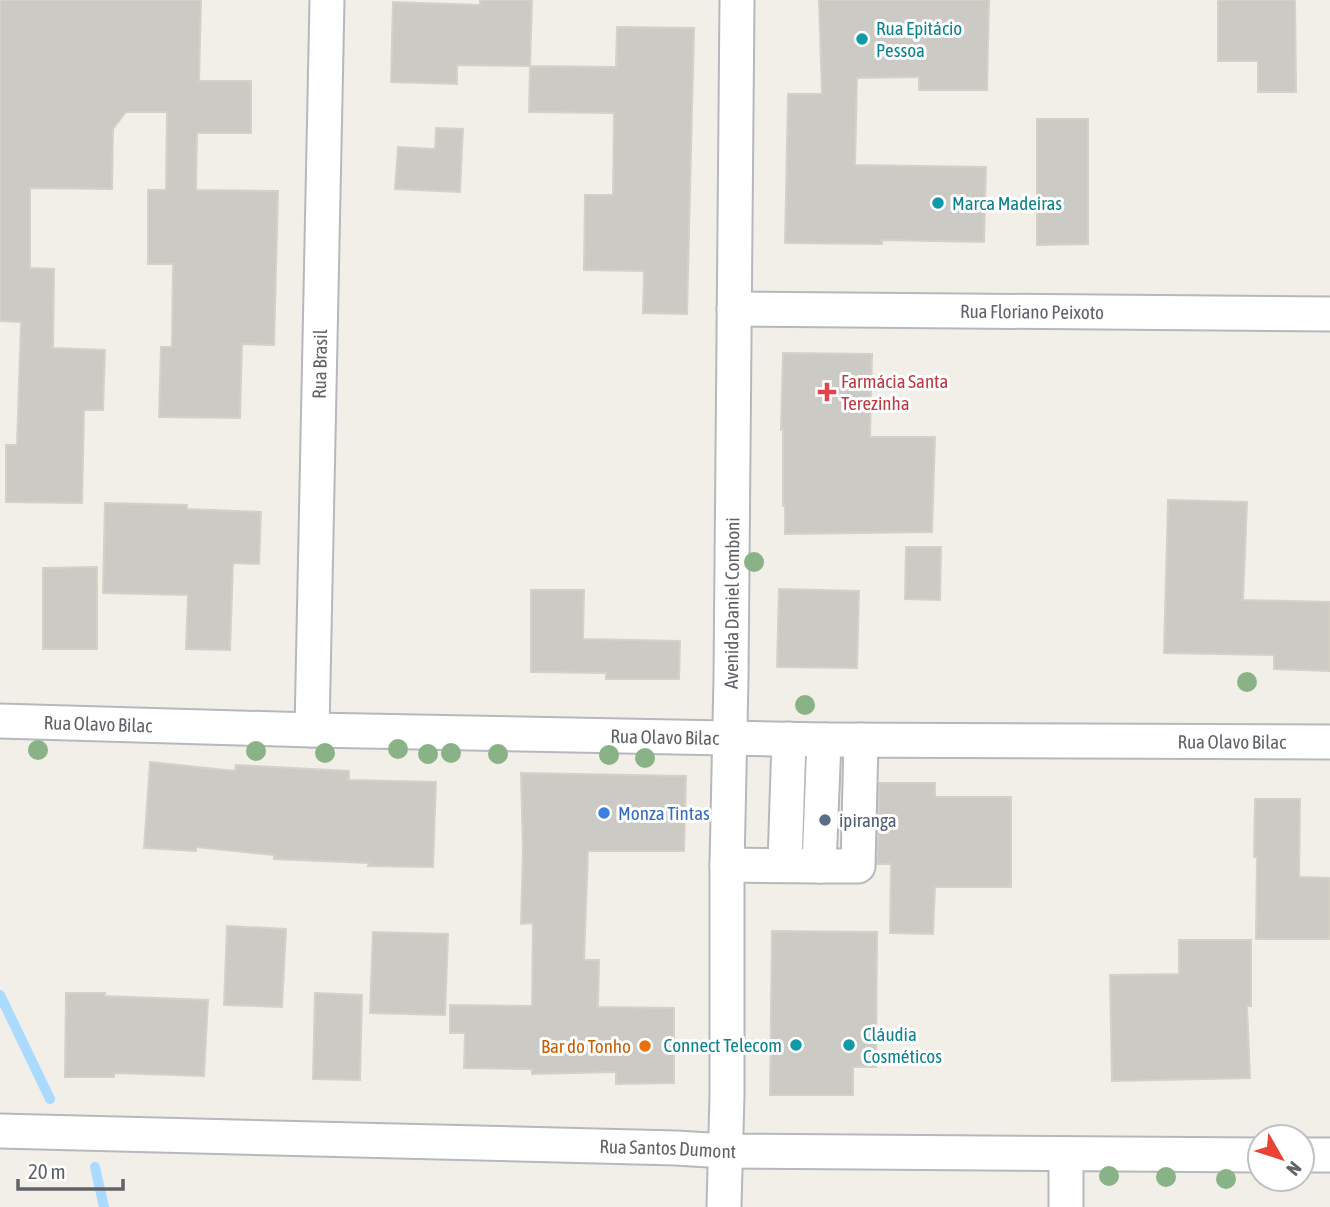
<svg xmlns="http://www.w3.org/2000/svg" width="1330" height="1207" font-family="'Asap Condensed',sans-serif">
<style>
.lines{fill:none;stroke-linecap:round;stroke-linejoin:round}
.stream{stroke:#aadaff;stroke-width:10}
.building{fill:#cccac5;stroke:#d6d1c6;stroke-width:2}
.minor-casing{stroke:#b5b8bc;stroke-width:37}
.minor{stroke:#fff;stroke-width:33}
.tree{fill:#89b387}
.culture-dot{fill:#0f9aa8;stroke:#fff;stroke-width:2.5}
.health-dot{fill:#e0444e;stroke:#fff;stroke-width:2.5}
.shop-dot{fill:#3f7fe0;stroke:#fff;stroke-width:2.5}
.service-dot{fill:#5c6f8a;stroke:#fff;stroke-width:2.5}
.food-dot{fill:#e8710a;stroke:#fff;stroke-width:2.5}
.labels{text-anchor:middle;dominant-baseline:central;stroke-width:6;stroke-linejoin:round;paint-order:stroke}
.culture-label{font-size:19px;fill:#0d838f;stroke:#fff;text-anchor:start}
.street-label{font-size:19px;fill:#5f6368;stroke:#fff}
.health-label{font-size:19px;fill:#be3a42;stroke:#fff;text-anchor:start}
.shop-label{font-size:19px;fill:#366cbe;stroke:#fff;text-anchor:start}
.service-label{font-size:19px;fill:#4e5e75;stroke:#fff;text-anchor:start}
.food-label{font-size:19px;fill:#c56008;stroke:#fff;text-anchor:end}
</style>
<rect width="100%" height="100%" fill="#f1efe8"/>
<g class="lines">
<!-- stream -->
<path class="stream" d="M 0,995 L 50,1099
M 95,1167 L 104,1207"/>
</g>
<!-- building -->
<path class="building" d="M 0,0 L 201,0 L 199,81 L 251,81 L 251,133 L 197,133 L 196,190 L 278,191 L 274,345 L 242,344 L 240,418 L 159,417 L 161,347 L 172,347 L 173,264 L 148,264 L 148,190 L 166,190 L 167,112 L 126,112 L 113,129 L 112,189 L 30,188 L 30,268 L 54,269 L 53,348 L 105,350 L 103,410 L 84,410 L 82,503 L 6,502 L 6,445 L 17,445 L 21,322 L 0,321 Z
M 480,0 L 532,0 L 530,66 L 457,65 L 457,84 L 391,82 L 393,2 L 480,5 Z
M 819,0 L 989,0 L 987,90 L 919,90 L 919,77 L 857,78 L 855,165 L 986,167 L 984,242 L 882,240 L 882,244 L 785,243 L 788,94 L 822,94 Z
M 1218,0 L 1295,0 L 1296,92 L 1258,92 L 1258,61 L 1218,61 Z
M 617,27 L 694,28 L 687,314 L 643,313 L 644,271 L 584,270 L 585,195 L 613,195 L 614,113 L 529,112 L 530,66 L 616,67 Z
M 1037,119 L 1088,119 L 1088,244 L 1037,245 Z
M 436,128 L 463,129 L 460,192 L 395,189 L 398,147 L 435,149 Z
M 783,353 L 872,354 L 870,437 L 935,437 L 932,532 L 785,534 L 785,506 L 783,506 L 783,430 L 781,430 Z
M 1168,500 L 1247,502 L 1243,600 L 1330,602 L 1330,671 L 1274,669 L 1274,655 L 1164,653 Z
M 105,503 L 187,505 L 187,509 L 261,512 L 259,564 L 233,563 L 230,650 L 186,649 L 188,595 L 103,593 Z
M 906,547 L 941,547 L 940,600 L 905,599 Z
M 97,567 L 97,649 L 43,649 L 43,568 Z
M 779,589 L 859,591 L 857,668 L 777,667 Z
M 531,590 L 584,590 L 583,639 L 680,641 L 679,679 L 606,679 L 606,673 L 531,672 Z
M 150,762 L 235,771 L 236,765 L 349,771 L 349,780 L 436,782 L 433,867 L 368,866 L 369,863 L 274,859 L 274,855 L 196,847 L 196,851 L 144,848 Z
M 521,773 L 686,776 L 684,851 L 588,851 L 584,960 L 599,960 L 598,1007 L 674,1008 L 674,1083 L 616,1084 L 616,1072 L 532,1074 L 532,1069 L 464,1068 L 465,1033 L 450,1033 L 450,1005 L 532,1006 L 533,923 L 521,924 L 523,850 Z
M 879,783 L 935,783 L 935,797 L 1011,797 L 1011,887 L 935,887 L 933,934 L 890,933 L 891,864 L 877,864 Z
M 1255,799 L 1300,799 L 1299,877 L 1330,878 L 1330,939 L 1256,939 L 1257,857 L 1254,857 Z
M 227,926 L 286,929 L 282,1007 L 224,1005 Z
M 772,931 L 877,932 L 876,1067 L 853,1067 L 853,1095 L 770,1095 Z
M 373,932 L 448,934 L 445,1015 L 370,1013 Z
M 1179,940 L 1251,940 L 1251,1006 L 1247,1006 L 1250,1078 L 1112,1081 L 1110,975 L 1179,974 Z
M 66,993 L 105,993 L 105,996 L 208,1000 L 204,1076 L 114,1073 L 114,1077 L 65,1077 Z
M 315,993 L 362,995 L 360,1080 L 313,1079 Z"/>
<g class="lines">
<defs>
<g id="minor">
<path id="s1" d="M 734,309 L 1330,314"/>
<path id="s2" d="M 0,721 L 312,730 L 824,740 L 1330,742"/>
<path id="s3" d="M 312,730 L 327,0"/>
<path d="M 727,865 L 819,866 L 824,740"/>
<path d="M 785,865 L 789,739"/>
<path d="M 819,866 L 858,866 L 861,740"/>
<path id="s4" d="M 0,1131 L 676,1148 L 726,1151 L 1260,1155"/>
<path d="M 1302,1155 L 1330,1155"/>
<path id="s5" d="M 724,1207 L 727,1095 L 727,865 L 731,678 L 737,0"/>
<path d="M 1066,1207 L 1066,1154"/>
</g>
</defs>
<!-- minor casing -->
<use href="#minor" class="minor-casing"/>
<!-- minor -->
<use href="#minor" class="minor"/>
</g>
<!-- trees -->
<g class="tree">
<circle cx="754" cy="562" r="10"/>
<circle cx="1247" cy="682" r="10"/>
<circle cx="805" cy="705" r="10"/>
<circle cx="398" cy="749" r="10"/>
<circle cx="38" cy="750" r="10"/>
<circle cx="256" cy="751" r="10"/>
<circle cx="325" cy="753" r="10"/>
<circle cx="451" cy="753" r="10"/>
<circle cx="428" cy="754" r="10"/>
<circle cx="498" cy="754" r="10"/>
<circle cx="609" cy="755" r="10"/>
<circle cx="645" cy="758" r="10"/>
<circle cx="1109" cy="1176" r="10"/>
<circle cx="1166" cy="1177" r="10"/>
<circle cx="1226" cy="1179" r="10"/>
</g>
<!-- markers -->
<g class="culture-dot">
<circle cx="862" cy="39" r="7"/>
<circle cx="938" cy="203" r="7"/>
<circle cx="796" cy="1045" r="7"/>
<circle cx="849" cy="1045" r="7"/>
</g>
<path class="health-dot" d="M823.5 381.5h7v7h7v7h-7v7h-7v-7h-7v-7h7z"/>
<circle class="shop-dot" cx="604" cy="813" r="7"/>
<circle class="service-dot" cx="825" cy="820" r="7"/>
<circle class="food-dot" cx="645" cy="1046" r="7"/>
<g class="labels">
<!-- culture labels -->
<g class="culture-label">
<text x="876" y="28">Rua Epitácio<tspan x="876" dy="22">Pessoa</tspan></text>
<text x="952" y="203">Marca Madeiras</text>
<text x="863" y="1034">Cláudia<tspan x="863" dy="22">Cosméticos</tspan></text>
<text x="782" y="1045" text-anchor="end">Connect Telecom</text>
</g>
<!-- street labels -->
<g class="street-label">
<text stroke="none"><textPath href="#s1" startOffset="298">Rua Floriano Peixoto</textPath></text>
<text stroke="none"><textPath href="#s3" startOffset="366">Rua Brasil</textPath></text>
<text stroke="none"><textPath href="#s5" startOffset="604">Avenida Daniel Comboni</textPath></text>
<text stroke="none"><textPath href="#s2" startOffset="98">Rua Olavo Bilac</textPath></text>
<text stroke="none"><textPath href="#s2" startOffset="665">Rua Olavo Bilac</textPath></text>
<text stroke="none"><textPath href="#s2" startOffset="1232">Rua Olavo Bilac</textPath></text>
<text stroke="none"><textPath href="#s4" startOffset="668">Rua Santos Dumont</textPath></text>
</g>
<!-- health labels -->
<g class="health-label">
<text x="841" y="381">Farmácia Santa<tspan x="841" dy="22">Terezinha</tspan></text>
</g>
<!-- shop labels -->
<g class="shop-label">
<text x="618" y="813">Monza Tintas</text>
</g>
<!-- service labels -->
<g class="service-label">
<text x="839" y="820">ipiranga</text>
</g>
<!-- food labels -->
<g class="food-label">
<text x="631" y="1046">Bar do Tonho</text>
</g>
</g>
<!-- north arrow -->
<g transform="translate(1281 1158) rotate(129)"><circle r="33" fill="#ffffff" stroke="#bfc1c3" stroke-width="2"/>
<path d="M0-5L12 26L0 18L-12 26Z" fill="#ea4335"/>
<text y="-10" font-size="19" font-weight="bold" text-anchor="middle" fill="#5f6368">N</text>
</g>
<!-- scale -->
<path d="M18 1179v10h105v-10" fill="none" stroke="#5f6368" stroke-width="3.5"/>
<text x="28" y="1179" font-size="21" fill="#5f6368" stroke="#ffffff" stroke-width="5" paint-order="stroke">20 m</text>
</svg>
